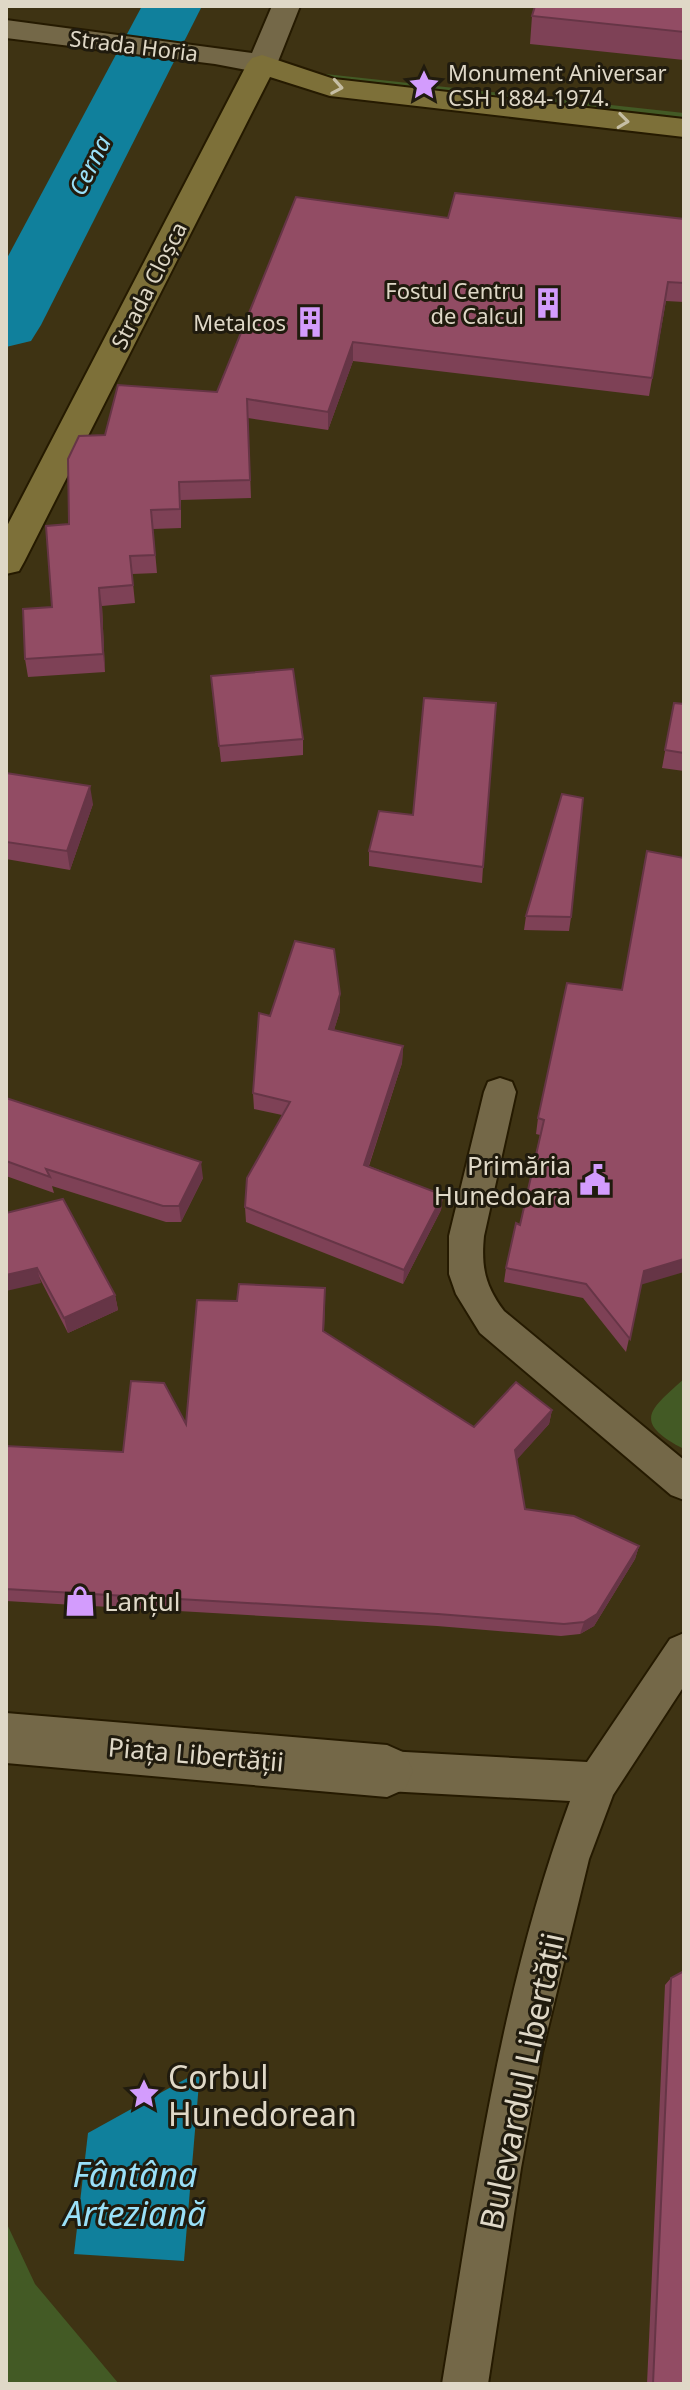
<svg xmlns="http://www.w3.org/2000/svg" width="690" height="2390" font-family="'Noto Sans',sans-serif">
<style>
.green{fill:#435a25}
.water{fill:#10809c}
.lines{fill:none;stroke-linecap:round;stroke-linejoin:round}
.river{fill:#10809c;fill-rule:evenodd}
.pedestrian-casing{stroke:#251a00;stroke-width:4}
.minor-casing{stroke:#251a00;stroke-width:4}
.secondary-casing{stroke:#251a00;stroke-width:4}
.pedestrian{fill:#746848;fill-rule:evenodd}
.minor{fill:#746848;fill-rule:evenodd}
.secondary{fill:#7d7039;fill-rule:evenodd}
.wall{fill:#7e4156}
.shaded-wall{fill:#663546}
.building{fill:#924c64;stroke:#663546;stroke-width:2}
.oneway{stroke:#c6bea4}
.labels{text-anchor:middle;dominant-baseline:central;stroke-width:6;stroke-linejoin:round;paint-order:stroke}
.far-street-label{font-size:22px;fill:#dfd8c7;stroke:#201b0e}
.far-poi-label{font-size:22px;fill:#dfd8c7;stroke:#201b0e;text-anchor:end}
.far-water-label{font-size:24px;font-style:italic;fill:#9ae0f8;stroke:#201b0e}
.poi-label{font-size:26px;fill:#dfd8c7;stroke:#201b0e;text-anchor:end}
.street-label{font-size:26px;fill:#dfd8c7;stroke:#201b0e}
.near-poi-label{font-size:32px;fill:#dfd8c7;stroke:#201b0e;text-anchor:start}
.near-street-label{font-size:32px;fill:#dfd8c7;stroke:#201b0e}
.near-water-label{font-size:34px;font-style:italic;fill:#9ae0f8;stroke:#201b0e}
</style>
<rect width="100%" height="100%" fill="#3e3313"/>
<!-- green -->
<path class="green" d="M 316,73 L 684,113 L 684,122 L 349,81 Z
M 684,1379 L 684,1449 C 632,1422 649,1410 684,1379 Z
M 6,2222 L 35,2284 L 119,2384 L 6,2384 Z"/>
<!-- water -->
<path class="water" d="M 200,2071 L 184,2261 L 74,2254 L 88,2133 Z"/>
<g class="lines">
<!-- river -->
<path class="river" d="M 142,6 L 202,6 L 41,325 L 31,341 L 6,347 L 6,260 Z"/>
<defs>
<path id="pedestrian" d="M 500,1078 L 512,1082 L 516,1092 L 484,1236 C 481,1267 485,1286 504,1311 L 684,1460 L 684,1500 L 671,1495 L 480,1333 L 456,1294 L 449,1274 L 449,1236 L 484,1092 L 488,1082 Z
M 684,1633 L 684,1686 L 613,1795 L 589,1859 L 542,2053 L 521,2168 L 488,2384 L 442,2384 C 474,2189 501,1988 570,1801 L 387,1791 L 373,1785 L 367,1771 L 373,1757 L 387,1751 L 587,1762 L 670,1639 Z"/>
<path id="minor" d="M 272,6 L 300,6 L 277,64 L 272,70 L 262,73 L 215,64 L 6,38 L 6,20 L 252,53 Z
M 6,1713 L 387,1745 L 405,1753 L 413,1771 L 405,1789 L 387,1797 L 6,1763 Z"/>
<path id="secondary" d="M 262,55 L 334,79 L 684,119 L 684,137 L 330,96 L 270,77 L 24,562 L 19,571 L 6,574 L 6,528 L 247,64 L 252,58 Z"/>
</defs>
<!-- pedestrian casing -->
<use href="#pedestrian" class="pedestrian-casing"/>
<!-- minor casing -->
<use href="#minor" class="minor-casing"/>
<!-- secondary casing -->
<use href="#secondary" class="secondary-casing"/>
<!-- pedestrian -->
<use href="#pedestrian" class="pedestrian"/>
<!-- minor -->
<use href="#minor" class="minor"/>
<!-- secondary -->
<use href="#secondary" class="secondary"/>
</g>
<!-- wall -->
<path class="wall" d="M 684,6 L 684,60 L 530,44 L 532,16 Z
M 448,218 L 684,219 L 684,302 L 666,301 L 649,396 L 353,361 L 328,430 L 248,418 L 251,498 L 181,500 L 181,528 L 153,529 L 157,573 L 132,574 L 135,603 L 102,606 L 105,672 L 28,677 L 25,659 L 52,607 L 69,524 L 105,435 L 217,392 Z
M 211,676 L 303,739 L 303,755 L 221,762 Z
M 674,703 L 684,704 L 684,771 L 662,768 Z
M 6,773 L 93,804 L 70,870 L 6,859 Z
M 413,815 L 483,867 L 482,883 L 369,866 L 369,851 Z
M 526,916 L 571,917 L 569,931 L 524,930 Z
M 622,990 L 641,1285 L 626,1352 L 583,1298 L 504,1282 L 506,1268 L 520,1225 L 540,1135 L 536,1134 L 538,1118 Z
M 340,1011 L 334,1030 L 403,1046 L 402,1063 L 369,1166 L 443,1195 L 441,1210 L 403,1284 L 246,1222 L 245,1207 L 282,1115 L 254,1109 L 253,1093 Z
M 6,1098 L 203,1178 L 181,1222 L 166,1222 L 52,1186 L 54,1193 L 6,1176 Z
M 6,1213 L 115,1295 L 118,1310 L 68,1333 Z
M 325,1303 L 324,1332 L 474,1427 L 552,1410 L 549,1424 L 517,1459 L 525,1509 L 639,1546 L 635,1559 L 594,1626 L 580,1634 L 561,1636 L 437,1626 L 6,1601 L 6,1446 L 123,1452 L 186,1424 Z
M 671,1978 L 684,2384 L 647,2384 L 665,1985 Z"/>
<!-- shaded-wall -->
<path class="shaded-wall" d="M 353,342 L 353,361 L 328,430 L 328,412 Z
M 99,588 L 102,606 L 105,672 L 103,654 Z
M 90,786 L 93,804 L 70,870 L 67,851 Z
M 340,994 L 340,1011 L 329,1046 L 329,1029 Z
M 403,1046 L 402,1063 L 364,1180 L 364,1165 Z
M 201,1162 L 203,1178 L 181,1222 L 179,1206 Z
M 443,1195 L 441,1210 L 403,1284 L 404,1270 Z
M 684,1259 L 684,1272 L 640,1285 L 644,1271 Z
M 37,1268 L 41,1283 L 6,1291 L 6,1275 Z
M 115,1295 L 118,1310 L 68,1333 L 64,1318 Z
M 552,1410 L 549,1424 L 513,1464 L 515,1450 Z
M 639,1546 L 635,1559 L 594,1626 L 580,1634 L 584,1622 Z"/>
<!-- building -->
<path class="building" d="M 535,6 L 684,6 L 684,32 L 532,16 Z
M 455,193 L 684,219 L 684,283 L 668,282 L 652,378 L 353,342 L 328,412 L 247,399 L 250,480 L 179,482 L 180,509 L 151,510 L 155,555 L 130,556 L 133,585 L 99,588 L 103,654 L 25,659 L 23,609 L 52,607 L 46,526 L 69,524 L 68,459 L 79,436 L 105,435 L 118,385 L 217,392 L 296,197 L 448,218 Z
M 293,669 L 303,739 L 219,746 L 211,676 Z
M 424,698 L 496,703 L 483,867 L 369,851 L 379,811 L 413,815 Z
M 674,703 L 684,704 L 684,753 L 665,750 Z
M 6,773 L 90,786 L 67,851 L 6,842 Z
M 562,794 L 583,798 L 571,917 L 526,916 Z
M 647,851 L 684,858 L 684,1259 L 644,1271 L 630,1339 L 586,1284 L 506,1268 L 516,1223 L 520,1225 L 544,1120 L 538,1118 L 567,983 L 622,990 Z
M 295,941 L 334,949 L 340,994 L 329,1029 L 403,1046 L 364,1165 L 443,1195 L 404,1270 L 245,1207 L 247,1178 L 290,1102 L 253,1093 L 259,1013 L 270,1016 Z
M 6,1098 L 201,1162 L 179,1206 L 163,1206 L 46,1169 L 50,1177 L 6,1161 Z
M 63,1199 L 115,1295 L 64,1318 L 37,1268 L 6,1275 L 6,1213 Z
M 239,1284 L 325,1288 L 323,1331 L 474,1427 L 516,1382 L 552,1410 L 515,1450 L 525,1509 L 574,1516 L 639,1546 L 597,1614 L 584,1622 L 564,1624 L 438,1614 L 6,1589 L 6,1446 L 123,1452 L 131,1381 L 164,1383 L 186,1424 L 197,1300 L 237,1301 Z
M 684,1971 L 684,2384 L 653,2384 L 671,1978 Z"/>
<!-- one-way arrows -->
<defs><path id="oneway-chevron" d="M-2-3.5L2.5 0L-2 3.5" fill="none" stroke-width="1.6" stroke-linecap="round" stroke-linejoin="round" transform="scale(2)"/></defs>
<g class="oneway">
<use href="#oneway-chevron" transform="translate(337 87) rotate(10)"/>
<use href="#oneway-chevron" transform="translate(623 121) rotate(7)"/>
</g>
<!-- icons -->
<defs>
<symbol id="sight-bare" viewBox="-9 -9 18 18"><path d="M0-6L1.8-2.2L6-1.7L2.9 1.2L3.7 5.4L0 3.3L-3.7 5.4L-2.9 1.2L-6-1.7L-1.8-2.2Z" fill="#d39cfd" stroke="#201b0e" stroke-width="2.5" paint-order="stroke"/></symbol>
<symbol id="building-bare" viewBox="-9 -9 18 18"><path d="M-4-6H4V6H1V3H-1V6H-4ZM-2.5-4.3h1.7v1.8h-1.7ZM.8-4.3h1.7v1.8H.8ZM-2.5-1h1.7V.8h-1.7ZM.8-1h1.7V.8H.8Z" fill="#d39cfd" stroke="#201b0e" stroke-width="2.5" paint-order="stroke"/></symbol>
<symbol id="civic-bare" viewBox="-9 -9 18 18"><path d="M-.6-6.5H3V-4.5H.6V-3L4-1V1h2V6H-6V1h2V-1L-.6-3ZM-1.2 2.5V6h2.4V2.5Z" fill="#d39cfd" stroke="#201b0e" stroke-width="2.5" paint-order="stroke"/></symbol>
<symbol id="shop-bare" viewBox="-9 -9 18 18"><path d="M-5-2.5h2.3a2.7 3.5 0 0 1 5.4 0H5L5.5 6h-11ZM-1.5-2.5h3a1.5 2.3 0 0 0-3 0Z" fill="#d39cfd" stroke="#201b0e" stroke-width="2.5" paint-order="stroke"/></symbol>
</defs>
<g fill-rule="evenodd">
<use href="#sight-bare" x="402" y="63" width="44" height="44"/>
<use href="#building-bare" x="526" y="281" width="44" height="44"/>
<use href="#building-bare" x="288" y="300" width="44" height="44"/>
<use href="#civic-bare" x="573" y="1158" width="44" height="44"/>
<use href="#shop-bare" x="58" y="1579" width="44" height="44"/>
<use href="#sight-bare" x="122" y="2072" width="44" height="44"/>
</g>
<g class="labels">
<!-- far-street labels -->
<g class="far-street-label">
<text transform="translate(134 45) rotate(7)">Strada Horia</text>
<text transform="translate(148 285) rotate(-63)">Strada Cloșca</text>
</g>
<!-- far-poi labels -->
<g class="far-poi-label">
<text x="448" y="72" text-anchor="start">Monument Aniversar<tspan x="448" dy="25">CSH 1884-1974.</tspan></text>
<text x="524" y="290">Fostul Centru<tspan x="524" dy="25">de Calcul</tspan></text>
<text x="286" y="322">Metalcos</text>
</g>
<!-- far-water labels -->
<g class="far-water-label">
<text transform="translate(89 165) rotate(-63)">Cerna</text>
</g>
<!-- poi labels -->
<g class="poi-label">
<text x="571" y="1165">Primăria<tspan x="571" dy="30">Hunedoara</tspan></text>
<text x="104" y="1601" text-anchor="start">Lanțul</text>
</g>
<!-- street labels -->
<g class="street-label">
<text transform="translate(196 1754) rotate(5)">Piața Libertății</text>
</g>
<!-- near-poi labels -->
<g class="near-poi-label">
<text x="168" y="2076">Corbul<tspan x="168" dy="37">Hunedorean</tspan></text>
</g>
<!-- near-street labels -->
<g class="near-street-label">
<text transform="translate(521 2081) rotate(-78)">Bulevardul Libertății</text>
</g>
<!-- near-water labels -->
<g class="near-water-label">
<text x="135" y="2174">Fântâna<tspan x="135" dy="39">Arteziană</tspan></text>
</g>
</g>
<!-- border -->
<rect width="690" height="2390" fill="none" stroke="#dfd8c7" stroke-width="16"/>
</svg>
